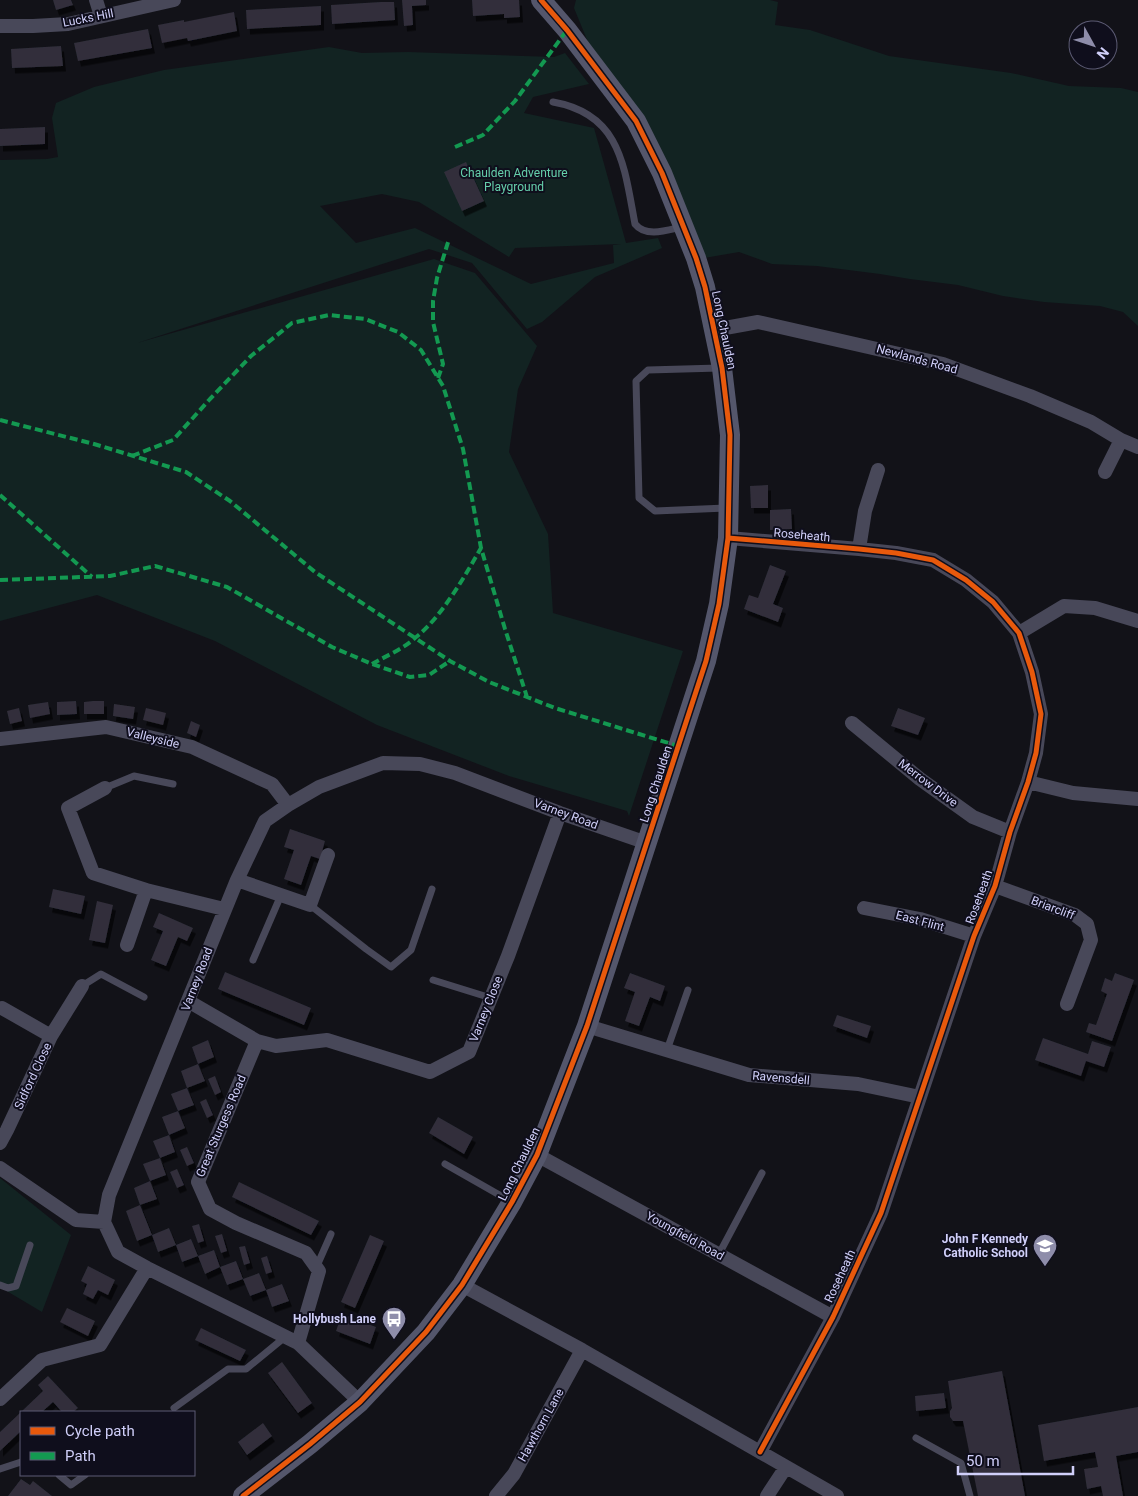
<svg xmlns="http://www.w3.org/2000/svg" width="1138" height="1496" font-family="Roboto,sans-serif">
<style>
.green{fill:#122322;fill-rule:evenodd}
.building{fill:#302f3b;filter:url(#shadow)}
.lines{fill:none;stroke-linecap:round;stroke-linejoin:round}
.lane{stroke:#484859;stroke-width:7}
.street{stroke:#484859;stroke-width:14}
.secondary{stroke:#54566b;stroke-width:20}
.quiet{stroke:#139951;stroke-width:4;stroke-dasharray:8 4;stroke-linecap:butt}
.cycleway-casing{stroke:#0f0e1c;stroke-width:8}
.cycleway{stroke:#e8590c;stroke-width:5}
.labels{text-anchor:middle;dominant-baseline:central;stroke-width:4;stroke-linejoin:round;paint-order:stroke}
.street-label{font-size:12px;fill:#d0cff9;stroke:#0f0e1c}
.park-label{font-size:12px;fill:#65cfab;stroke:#0f0e1c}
.poi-label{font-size:12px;font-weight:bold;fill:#d0cff9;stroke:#0f0e1c;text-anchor:end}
</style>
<defs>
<filter id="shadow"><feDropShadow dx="3" dy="5.5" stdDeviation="0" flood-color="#0009"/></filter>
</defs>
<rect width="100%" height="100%" fill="#121218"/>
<!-- green -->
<path class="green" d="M 576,0 L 770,0 L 778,2 L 775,25 L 810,30 L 889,56 L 1011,73 L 1069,86 L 1121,88 L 1138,92 L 1138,326 L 1123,312 L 1100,306 L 1044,302 L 1003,296 L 958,285 L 910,279 L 880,274 L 817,266 L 772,264 L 739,252 L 704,258 L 588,42 L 574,8 Z
M 329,47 L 362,53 L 408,52 L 554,57 L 565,53 L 589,84 L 533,97 L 524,113 L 594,128 L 626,243 L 658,238 L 662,248 L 595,277 L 542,322 L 527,329 L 472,263 L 429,249 L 137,343 L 434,259 L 475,273 L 537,346 L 518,389 L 509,452 L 548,534 L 553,613 L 683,651 L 629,816 L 627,811 L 509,776 L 377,725 L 215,641 L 97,595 L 0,621 L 0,160 L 47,159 L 58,157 L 52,118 L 56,103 L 94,87 L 164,70 ZM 382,194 L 419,202 L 509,257 L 515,248 L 621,244 L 613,245 L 614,263 L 531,284 L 415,228 L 356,243 L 320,206 Z
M 0,1178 L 71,1235 L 42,1312 L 0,1287 Z"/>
<!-- building -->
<path class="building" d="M 53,0 L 71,0 L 73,5 L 56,10 Z
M 402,0 L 426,0 L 426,5 L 412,6 L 413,25 L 404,26 Z
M 472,0 L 519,0 L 520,17 L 504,18 L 504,14 L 473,16 Z
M 381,2 L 394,2 L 395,20 L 332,24 L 331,5 Z
M 321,6 L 321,25 L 247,29 L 246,10 Z
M 234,12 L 237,31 L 188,41 L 187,38 L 162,43 L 158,25 L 184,20 L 184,22 Z
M 148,29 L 152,48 L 78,61 L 74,43 Z
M 61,46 L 63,66 L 12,68 L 11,49 Z
M 45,127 L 45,144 L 0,146 L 0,129 Z
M 466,162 L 484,201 L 462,211 L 444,172 Z
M 768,485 L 768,508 L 751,508 L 750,486 Z
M 791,509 L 792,529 L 770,530 L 770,510 Z
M 770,565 L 786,571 L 773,604 L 783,608 L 778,622 L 744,609 L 749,595 L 758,598 Z
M 76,701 L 77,714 L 57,715 L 57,702 Z
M 93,701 L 104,701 L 104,714 L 84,714 L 84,702 Z
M 48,702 L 50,714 L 30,718 L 28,705 Z
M 114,704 L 135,707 L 133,719 L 113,716 Z
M 19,708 L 22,721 L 10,724 L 7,711 Z
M 146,708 L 166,713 L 163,725 L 143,720 Z
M 898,708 L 925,718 L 918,735 L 891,726 Z
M 191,721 L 200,725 L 196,737 L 187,733 Z
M 290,829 L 325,841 L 320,859 L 311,856 L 301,885 L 284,879 L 294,850 L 284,847 Z
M 53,889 L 85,896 L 81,914 L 49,907 Z
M 97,901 L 113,905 L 105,943 L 89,940 Z
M 159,913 L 193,928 L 187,941 L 178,937 L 166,966 L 151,960 L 163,931 L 153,927 Z
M 225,972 L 311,1008 L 304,1025 L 218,989 Z
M 630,973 L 665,986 L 660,1001 L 650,997 L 639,1026 L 625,1021 L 635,992 L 624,988 Z
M 1115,973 L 1134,980 L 1112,1041 L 1086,1032 L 1089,1023 L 1096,1025 L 1107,994 L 1101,991 L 1105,978 L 1112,981 Z
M 837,1015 L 871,1026 L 867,1038 L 833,1026 Z
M 1043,1038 L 1088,1054 L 1092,1041 L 1111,1047 L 1104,1067 L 1086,1061 L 1081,1076 L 1035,1060 Z
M 208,1040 L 214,1057 L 198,1064 L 205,1081 L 187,1088 L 181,1071 L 198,1064 L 192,1047 Z
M 215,1076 L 221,1092 L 215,1095 L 208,1079 Z
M 187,1088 L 194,1105 L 178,1111 L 171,1094 Z
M 206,1099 L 213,1115 L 207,1118 L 200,1102 Z
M 178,1111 L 185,1128 L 169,1135 L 162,1117 Z
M 438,1117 L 473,1137 L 464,1154 L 429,1133 Z
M 169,1135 L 175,1152 L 160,1158 L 153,1141 Z
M 187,1147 L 194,1163 L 187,1166 L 180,1150 Z
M 160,1158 L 166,1175 L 150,1181 L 157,1199 L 140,1205 L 134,1188 L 150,1181 L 143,1164 Z
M 177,1169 L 184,1185 L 177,1188 L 170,1172 Z
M 239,1182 L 319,1221 L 311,1235 L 232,1197 Z
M 140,1205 L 152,1235 L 137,1241 L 126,1211 Z
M 199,1224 L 204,1241 L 198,1243 L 192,1226 Z
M 169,1228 L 176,1245 L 158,1252 L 152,1235 Z
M 222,1234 L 227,1251 L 221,1253 L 215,1236 Z
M 370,1235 L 384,1241 L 355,1308 L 341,1302 Z
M 191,1239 L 198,1256 L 182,1262 L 176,1245 Z
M 245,1246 L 250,1263 L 244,1265 L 239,1247 Z
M 214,1250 L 220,1267 L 205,1274 L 198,1256 Z
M 267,1256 L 272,1272 L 266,1274 L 261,1258 Z
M 236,1261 L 243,1279 L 259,1273 L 266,1290 L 282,1284 L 289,1301 L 272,1307 L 266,1290 L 250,1296 L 243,1279 L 227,1285 L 220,1267 Z
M 88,1266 L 115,1280 L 108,1295 L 98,1290 L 93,1299 L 83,1294 L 87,1284 L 81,1281 Z
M 67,1308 L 95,1321 L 88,1336 L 60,1322 Z
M 342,1314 L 376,1327 L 370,1344 L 336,1331 Z
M 201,1328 L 246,1350 L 240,1361 L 195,1340 Z
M 282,1362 L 312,1403 L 298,1413 L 268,1373 Z
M 1002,1371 L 1025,1496 L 978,1496 L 963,1421 L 953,1421 L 950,1417 L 950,1411 L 952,1408 L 948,1381 Z
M 48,1376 L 78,1408 L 73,1412 L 62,1412 L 53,1402 L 42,1412 L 21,1412 L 21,1431 L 0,1451 L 0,1432 L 43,1391 L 38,1385 Z
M 944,1393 L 946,1408 L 916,1411 L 915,1396 Z
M 1138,1407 L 1138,1452 L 1116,1456 L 1123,1496 L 1103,1496 L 1101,1486 L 1087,1489 L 1084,1469 L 1098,1467 L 1095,1452 L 1044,1461 L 1038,1425 Z
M 263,1423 L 272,1436 L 247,1455 L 238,1442 Z
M 21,1479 L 30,1485 L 33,1481 L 52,1496 L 8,1496 Z"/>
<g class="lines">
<!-- lane -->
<path class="lane" d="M 553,102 C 621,114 624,166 635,224 C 646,238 668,230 682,227
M 719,368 L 648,370 L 636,381 L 639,498 L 655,511 L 726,508
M 105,788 L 134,776 L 173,784
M 310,905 L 366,949 L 391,967 L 411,950 L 432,889
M 253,960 L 281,895
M 433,980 L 491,998
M 82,986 L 101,974 L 144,997
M 667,1050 L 688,990
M 445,1164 L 510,1201
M 719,1254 L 762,1173
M 316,1268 L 331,1234
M 0,1285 L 8,1288 L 16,1286 L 30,1245
M 174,1408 L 228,1369 L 246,1369 L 285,1337
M 916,1438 L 961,1463 L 970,1496
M 0,1469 L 21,1462
M 59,1475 L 71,1485 L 85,1475"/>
<!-- street -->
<path class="street" d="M 96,0 L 101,16
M 0,26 L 33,26 L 68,24 L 174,0
M 714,330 L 758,322 L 943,364 L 1030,396 L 1091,422 L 1121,440 L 1138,447
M 1105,472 L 1121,440
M 728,538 L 859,549 L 896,553 L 933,560 L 966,580 L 993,602 L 1019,633 L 1032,672 L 1041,714 L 1036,753 L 1028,782 L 1010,832 L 995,886 L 974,936 L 881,1213 L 833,1317 L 760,1452
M 859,549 L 865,511 L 878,470
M 1019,633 L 1064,606 L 1095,608 L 1138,621
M 852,723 L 920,779 L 973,817 L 1010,832
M 0,739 L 106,727 L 192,747 L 272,784 L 288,805
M 1028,782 L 1073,793 L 1138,799
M 105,788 L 68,808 L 93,873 L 146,890
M 237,880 L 310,905 L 328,855
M 995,886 L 1075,915 L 1087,924 L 1091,940 L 1067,1004
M 864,908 L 920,919 L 974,936
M 127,945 L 146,890 L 224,909
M 188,1001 L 257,1041 L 198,1182 L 210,1209 L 236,1223 L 306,1253 L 319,1271 L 298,1343
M 2,1008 L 51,1036
M 587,1026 L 749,1075 L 858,1084 L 920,1097
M 257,1041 L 276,1046 L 327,1040 L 430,1072 L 469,1052 L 508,956 L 560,813
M 0,1143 L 7,1130 L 51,1036 L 82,986
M 537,1155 L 833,1317
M 0,1168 L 76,1220 L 104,1222
M 462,1285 L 582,1350 L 837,1496
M 0,1399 L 42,1360 L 100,1345 L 147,1268
M 360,1402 L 298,1343 L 147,1268 L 118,1252 L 104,1222 L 109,1195 L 237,880 L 265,821 L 288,805 L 319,787 L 383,763 L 420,764 L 455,773 L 560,813 L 647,843
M 496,1496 L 514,1474 L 582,1350
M 767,1496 L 786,1467"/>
<!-- secondary -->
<path class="secondary" d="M 243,1496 L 310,1444 L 360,1402 L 426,1332 L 462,1285 L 512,1202 L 537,1155 L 587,1026 L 706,661 L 719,604 L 728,538 L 730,435 L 722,368 L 705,287 L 696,258 L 662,173 L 636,121 L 567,30 L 541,0"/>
<!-- quiet -->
<path class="quiet" d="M 455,147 L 483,135 L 515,101 L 567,30
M 438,378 L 443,364 L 433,322 L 433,301 L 437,278 L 449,239
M 0,420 L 94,444 L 186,472 L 230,501 L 315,572 L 450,661 L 489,682 L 555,708 L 678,746
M 132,456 L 173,440 L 210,399 L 251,356 L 292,323 L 329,315 L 365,319 L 398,332 L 421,350 L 443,386 L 463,449 L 481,548 L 505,629 L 527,697
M 0,495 L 92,577
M 0,580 L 110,576 L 155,566 L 227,587 L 332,647 L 372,664 L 410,677 L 429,675 L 450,661
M 372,664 C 386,656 403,649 415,638 C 441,618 465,576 481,548"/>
<defs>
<path id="cycleway" d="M 728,538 L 859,549 L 896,553 L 933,560 L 966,580 L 993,602 L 1019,633 L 1032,672 L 1041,714 L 1036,753 L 1028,782 L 1010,832 L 995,886 L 974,936 L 881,1213 L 833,1317 L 760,1452
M 243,1496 L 310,1444 L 360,1402 L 426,1332 L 462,1285 L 512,1202 L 537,1155 L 587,1026 L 706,661 L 719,604 L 728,538 L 730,435 L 722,368 L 705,287 L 696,258 L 662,173 L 636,121 L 567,30 L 541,0"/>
</defs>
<!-- cycleway casing -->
<use href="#cycleway" class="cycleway-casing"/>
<!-- cycleway -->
<use href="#cycleway" class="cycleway"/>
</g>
<!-- icons -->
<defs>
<symbol id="school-pin" viewBox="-11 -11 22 30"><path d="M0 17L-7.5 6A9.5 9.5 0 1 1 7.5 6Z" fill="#8e8daa" stroke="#0f0e1c"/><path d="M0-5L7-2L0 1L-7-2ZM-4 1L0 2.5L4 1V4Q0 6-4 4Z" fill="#fff"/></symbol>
<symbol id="bus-pin" viewBox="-11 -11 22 30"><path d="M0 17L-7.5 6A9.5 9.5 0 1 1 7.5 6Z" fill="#8e8daa" stroke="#0f0e1c"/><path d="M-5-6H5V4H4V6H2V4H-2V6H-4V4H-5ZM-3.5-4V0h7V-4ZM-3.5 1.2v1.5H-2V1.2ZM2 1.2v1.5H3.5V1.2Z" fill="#fff"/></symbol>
</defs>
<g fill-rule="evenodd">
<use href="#school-pin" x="1031" y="1232" width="28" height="38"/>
<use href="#bus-pin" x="380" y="1305" width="28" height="38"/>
</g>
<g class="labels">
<!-- street labels -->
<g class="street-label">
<text transform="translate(88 18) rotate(-11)">Lucks Hill</text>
<text transform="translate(724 330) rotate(78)">Long Chaulden</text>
<text transform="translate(917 359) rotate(15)">Newlands Road</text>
<text transform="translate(802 535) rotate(5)">Roseheath</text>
<text transform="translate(153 738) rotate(14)">Valleyside</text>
<text transform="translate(928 783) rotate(37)">Merrow Drive</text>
<text transform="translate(656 784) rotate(-72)">Long Chaulden</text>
<text transform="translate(566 814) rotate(20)">Varney Road</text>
<text transform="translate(979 897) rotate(-70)">Roseheath</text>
<text transform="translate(1053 908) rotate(21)">Briarcliff</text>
<text transform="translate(920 921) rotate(15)">East Flint</text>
<text transform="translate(197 979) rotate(-69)">Varney Road</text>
<text transform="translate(486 1009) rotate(-68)">Varney Close</text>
<text transform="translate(33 1076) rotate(-65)">Sidford Close</text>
<text transform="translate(781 1078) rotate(5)">Ravensdell</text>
<text transform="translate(221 1126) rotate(-67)">Great Sturgess Road</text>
<text transform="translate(519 1164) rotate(-64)">Long Chaulden</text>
<text transform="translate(685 1236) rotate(29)">Youngfield Road</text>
<text transform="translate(840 1276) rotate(-65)">Roseheath</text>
<text transform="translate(541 1425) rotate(-61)">Hawthorn Lane</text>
</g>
<!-- park labels -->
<g class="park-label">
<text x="514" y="173">Chaulden Adventure<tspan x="514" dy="14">Playground</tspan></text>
</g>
<!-- poi labels -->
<g class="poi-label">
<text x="1028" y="1239">John F Kennedy<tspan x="1028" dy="14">Catholic School</tspan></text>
<text x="376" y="1319">Hollybush Lane</text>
</g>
</g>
<!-- legend -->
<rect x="20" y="1411" width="175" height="65" fill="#0f0e1c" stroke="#5c5b74"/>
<rect x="30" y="1427" width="25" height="8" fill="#e8590c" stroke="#5c5b74"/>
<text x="65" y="1436" font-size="15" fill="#d0cff9">Cycle path</text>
<rect x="30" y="1452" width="25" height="8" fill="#139951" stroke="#5c5b74"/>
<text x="65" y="1461" font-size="15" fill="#d0cff9">Path</text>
<!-- north arrow -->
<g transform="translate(1093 45) rotate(130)"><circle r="24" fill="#0f0e1c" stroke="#5c5b74"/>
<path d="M0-4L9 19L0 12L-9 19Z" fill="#8e8daa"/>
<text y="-8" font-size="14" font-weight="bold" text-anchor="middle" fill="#d0cff9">N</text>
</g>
<!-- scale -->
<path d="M958 1466v8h115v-8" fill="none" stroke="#d0cff9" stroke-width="2.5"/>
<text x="966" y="1466" font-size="15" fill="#d0cff9" stroke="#0f0e1c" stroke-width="4" paint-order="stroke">50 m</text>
</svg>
